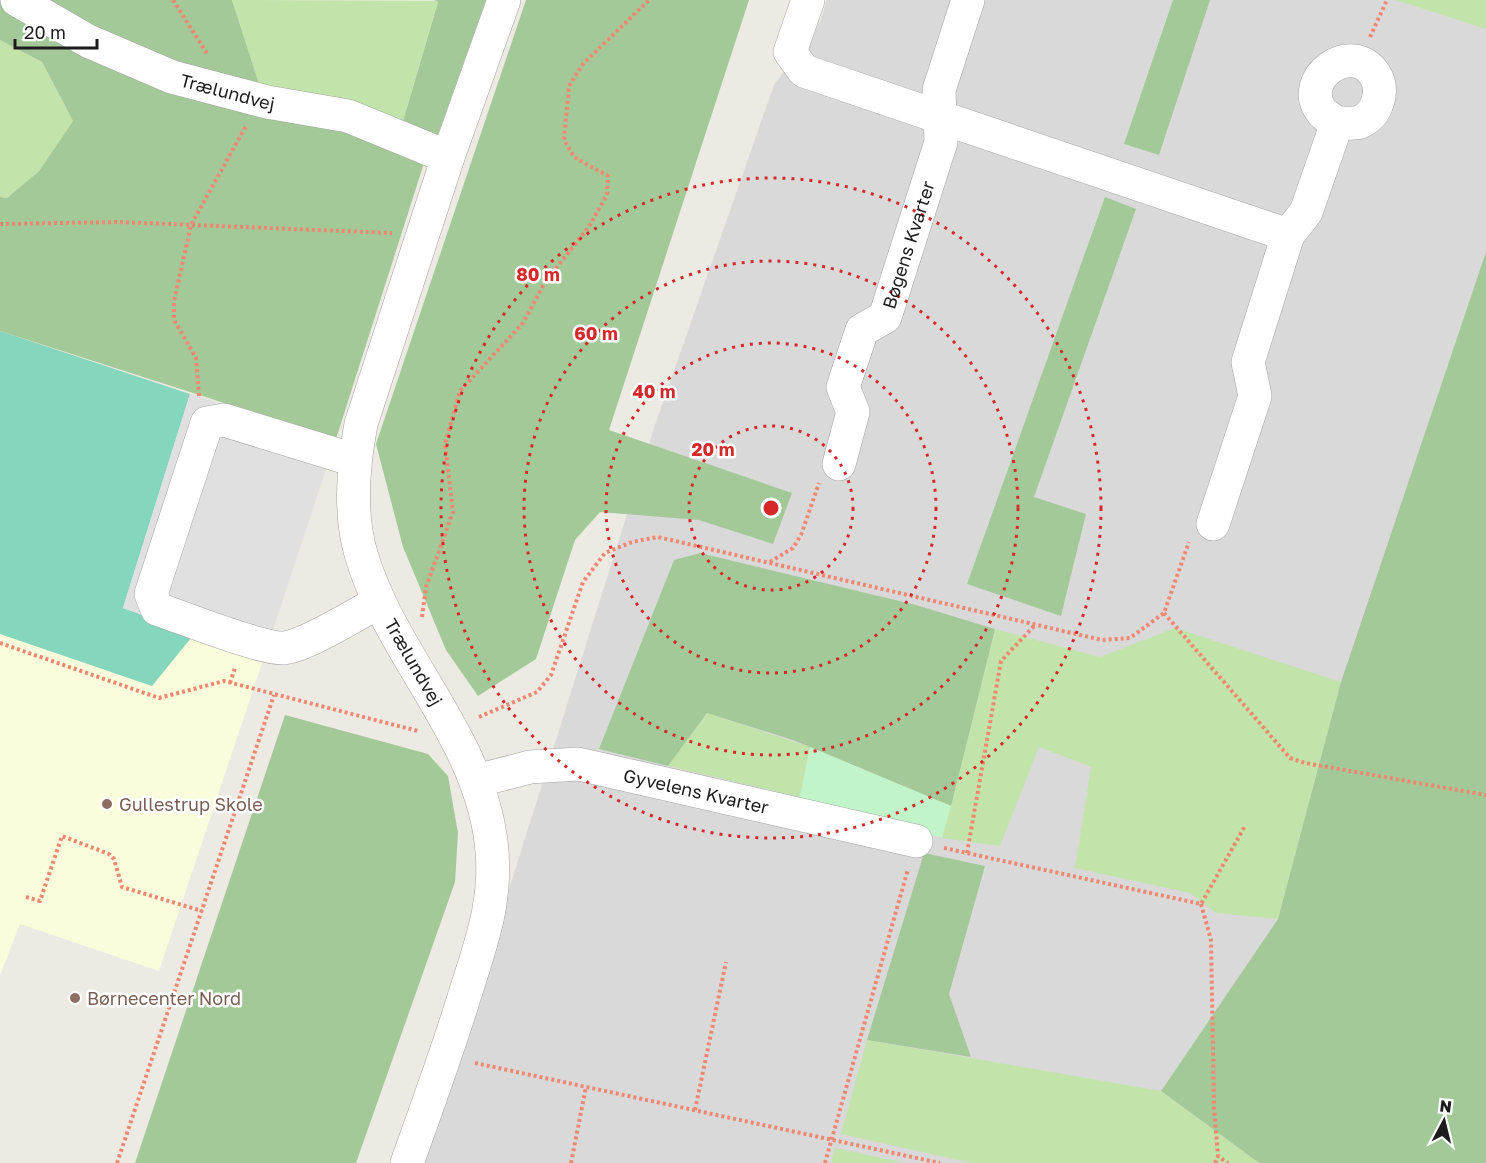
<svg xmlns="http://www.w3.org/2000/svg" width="1486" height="1163" font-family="'Golos Text',sans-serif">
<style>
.residential{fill:#dad9d9}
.education{fill:#fafcdb}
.grass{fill:#c2e4aa}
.forest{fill:#a4c999}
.park{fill:#c1f5c9}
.pitch{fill:#84d7bd}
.parking{fill:#e0e0e0}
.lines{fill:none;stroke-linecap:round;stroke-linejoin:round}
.minor-casing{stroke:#a3a3a3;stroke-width:34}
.path{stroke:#f08770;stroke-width:4;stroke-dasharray:3 3;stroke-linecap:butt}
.minor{stroke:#fff;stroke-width:33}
.ring{fill:none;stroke:#d62828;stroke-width:3;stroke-dasharray:3 6}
.education-dot{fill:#8d6e63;stroke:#fff;stroke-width:2}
.labels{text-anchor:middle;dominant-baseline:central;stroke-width:5;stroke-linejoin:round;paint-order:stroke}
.street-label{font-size:18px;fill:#1c1c1c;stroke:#fff}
.education-label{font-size:18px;fill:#785e54;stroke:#fff;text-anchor:start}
.centre{fill:#d62828;stroke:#fff;stroke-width:3}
.ring-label{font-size:18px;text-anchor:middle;font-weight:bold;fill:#d62828;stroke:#fff;stroke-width:5;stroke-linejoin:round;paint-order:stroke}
</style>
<rect width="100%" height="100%" fill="#eceae2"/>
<!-- residential -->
<path class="residential" d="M 827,0 L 1486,0 L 1486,252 L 1278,919 L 1161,1091 L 1017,1163 L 423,1163 L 655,425 L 774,85 L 820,22 Z"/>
<!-- education -->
<path class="education" d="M 195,633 L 263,660 L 159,971 L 20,924 L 0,975 L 0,634 L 152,686 Z"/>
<!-- grass -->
<path class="grass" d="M 232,0 L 438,1 L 401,128 L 261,90 Z
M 1396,0 L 1486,0 L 1486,29 Z
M 0,40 L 42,62 L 73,121 L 39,171 L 7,198 L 0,197 Z
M 1175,628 L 1341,682 L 1278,919 L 1216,913 L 1190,893 L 1075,868 L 1091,767 L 1039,747 L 1000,846 L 942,838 L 995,629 L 1100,657 Z
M 707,713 L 810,747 L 800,797 L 668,766 Z
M 867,1040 L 1161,1091 L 1259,1163 L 972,1163 L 841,1134 Z
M 835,1148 L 905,1163 L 831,1163 Z"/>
<!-- forest -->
<path class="forest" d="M 37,0 L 232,0 L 261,90 L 182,73 Z
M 434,0 L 486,0 L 436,140 L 401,128 L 438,2 Z
M 526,0 L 749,0 L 609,430 L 792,493 L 773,544 L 699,520 L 600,512 L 575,540 L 536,659 L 478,696 L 446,650 L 403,547 L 376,444 Z
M 1173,0 L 1210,0 L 1159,155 L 1124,144 Z
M 0,2 L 152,83 L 328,125 L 424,163 L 336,439 L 0,331 L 0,197 L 7,198 L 39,171 L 73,121 L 42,62 L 0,40 Z
M 1105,197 L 1136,209 L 1034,497 L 1086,514 L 1061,616 L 967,584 Z
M 1486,252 L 1486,1163 L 1259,1163 L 1161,1091 L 1278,919 L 1341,682 Z
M 700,553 L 916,605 L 995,629 L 951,806 L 793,740 L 707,713 L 668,766 L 599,749 L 674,560 Z
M 285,715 L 428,754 L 448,776 L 458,833 L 455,882 L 356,1163 L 135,1163 Z
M 924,853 L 985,866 L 949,994 L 971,1057 L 867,1040 Z"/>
<!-- park -->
<path class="park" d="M 810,747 L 951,806 L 942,838 L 800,797 Z"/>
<!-- pitch -->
<path class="pitch" d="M 0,331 L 190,394 L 123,608 L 195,633 L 152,686 L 0,634 Z"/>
<!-- parking -->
<path class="parking" d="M 190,394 L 336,439 L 263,660 L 123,608 Z"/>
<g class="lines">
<defs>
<g id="minor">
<path id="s1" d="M 17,0 L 88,41 L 172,77 L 267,102 L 348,116 L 448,157"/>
<path d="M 808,0 L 790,52 L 804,71 L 1288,235"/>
<path d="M 354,460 L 224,420 L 207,423 L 151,594 L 157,609 C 184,618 260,649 284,648 C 306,646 358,613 379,602"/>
<path id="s2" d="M 839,464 L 853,412 L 843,387 L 862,330 L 885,317 L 941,142 L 939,90 L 968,0"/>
<path d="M 1213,524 L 1255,396 L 1248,362 L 1288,235 L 1306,212 L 1337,123 C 1343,123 1354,124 1360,122 C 1377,115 1385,91 1375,75 C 1352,39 1296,79 1322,112 C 1325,116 1332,119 1337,123"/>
<path id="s3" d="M 476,781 L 530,767 L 578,764 L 916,841"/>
<path d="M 407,1163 C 426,1110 445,1058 462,1004 C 479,948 499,902 491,841 C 477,733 391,656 361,554 C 349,513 353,466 361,424 L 448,157 L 504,0"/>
</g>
</defs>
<!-- minor casing -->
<use href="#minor" class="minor-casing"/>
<!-- path -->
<path class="path" d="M 173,0 L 208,55
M 1370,37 L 1387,0
M 0,224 L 119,222 L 392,233
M 199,396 L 196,358 L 174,320 L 174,301 L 191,225 L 246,126
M 770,562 L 793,548 L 801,535 L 819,483
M 1164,613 L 1290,758 L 1305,763 L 1486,795
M 422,617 L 426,587 L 453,512 L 445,444 L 460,391 L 523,323 L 545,282 L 588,228 L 607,195 L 608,176 L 574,157 L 564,140 L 569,86 L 583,64 L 649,0
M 0,643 L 159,698 L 224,681 L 418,731
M 230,683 L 235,668
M 479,717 L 537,692 L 551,675 L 583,582 L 605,553 L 632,542 L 658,537 L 1102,640 L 1130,638 L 1164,613 L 1189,542
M 944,848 L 1201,904 L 1245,826
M 967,853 L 1001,661 L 1035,625
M 26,897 L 40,901 L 62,836 L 109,854 L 114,859 L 122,887 L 202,911
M 1201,904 L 1211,940 L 1214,1107 L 1218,1156 L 1228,1163
M 475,1063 L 940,1163
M 695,1110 L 726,962
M 117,1163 L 274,695
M 571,1163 L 586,1087
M 825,1163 L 908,869
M 1215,1163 L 1218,1156"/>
<!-- minor -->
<use href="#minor" class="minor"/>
</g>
<!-- distance rings -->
<g class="ring">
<circle cx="771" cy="508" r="82"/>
<circle cx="771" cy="508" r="165"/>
<circle cx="771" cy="508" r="247"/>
<circle cx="771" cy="508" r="330"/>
</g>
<!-- markers -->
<g class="education-dot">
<circle cx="107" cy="804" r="6"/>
<circle cx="75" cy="998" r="6"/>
</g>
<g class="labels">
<!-- street labels -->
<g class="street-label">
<text stroke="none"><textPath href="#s1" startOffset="231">Trælundvej</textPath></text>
<text stroke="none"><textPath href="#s2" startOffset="243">Bøgens Kvarter</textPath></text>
<text transform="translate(414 662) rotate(60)">Trælundvej</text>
<text stroke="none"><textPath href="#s3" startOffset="225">Gyvelens Kvarter</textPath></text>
</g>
<!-- education labels -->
<g class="education-label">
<text x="119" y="804">Gullestrup Skole</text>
<text x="87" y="998">Børnecenter Nord</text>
</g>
</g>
<circle cx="771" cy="508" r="9" class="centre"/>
<g class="ring-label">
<text x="538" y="281">80 m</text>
<text x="596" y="340">60 m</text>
<text x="654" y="398">40 m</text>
<text x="713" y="456">20 m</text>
</g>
<!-- north arrow -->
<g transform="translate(1444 1121) rotate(7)" stroke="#ffffff" stroke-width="4.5" paint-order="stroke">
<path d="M0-4.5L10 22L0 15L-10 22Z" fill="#1c1c1c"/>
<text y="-9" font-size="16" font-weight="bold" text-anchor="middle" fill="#1c1c1c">N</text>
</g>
<!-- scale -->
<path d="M15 39v9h82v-9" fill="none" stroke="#1c1c1c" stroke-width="3"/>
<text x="24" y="39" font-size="18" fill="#1c1c1c" stroke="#ffffff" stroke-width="4.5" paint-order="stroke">20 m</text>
</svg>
